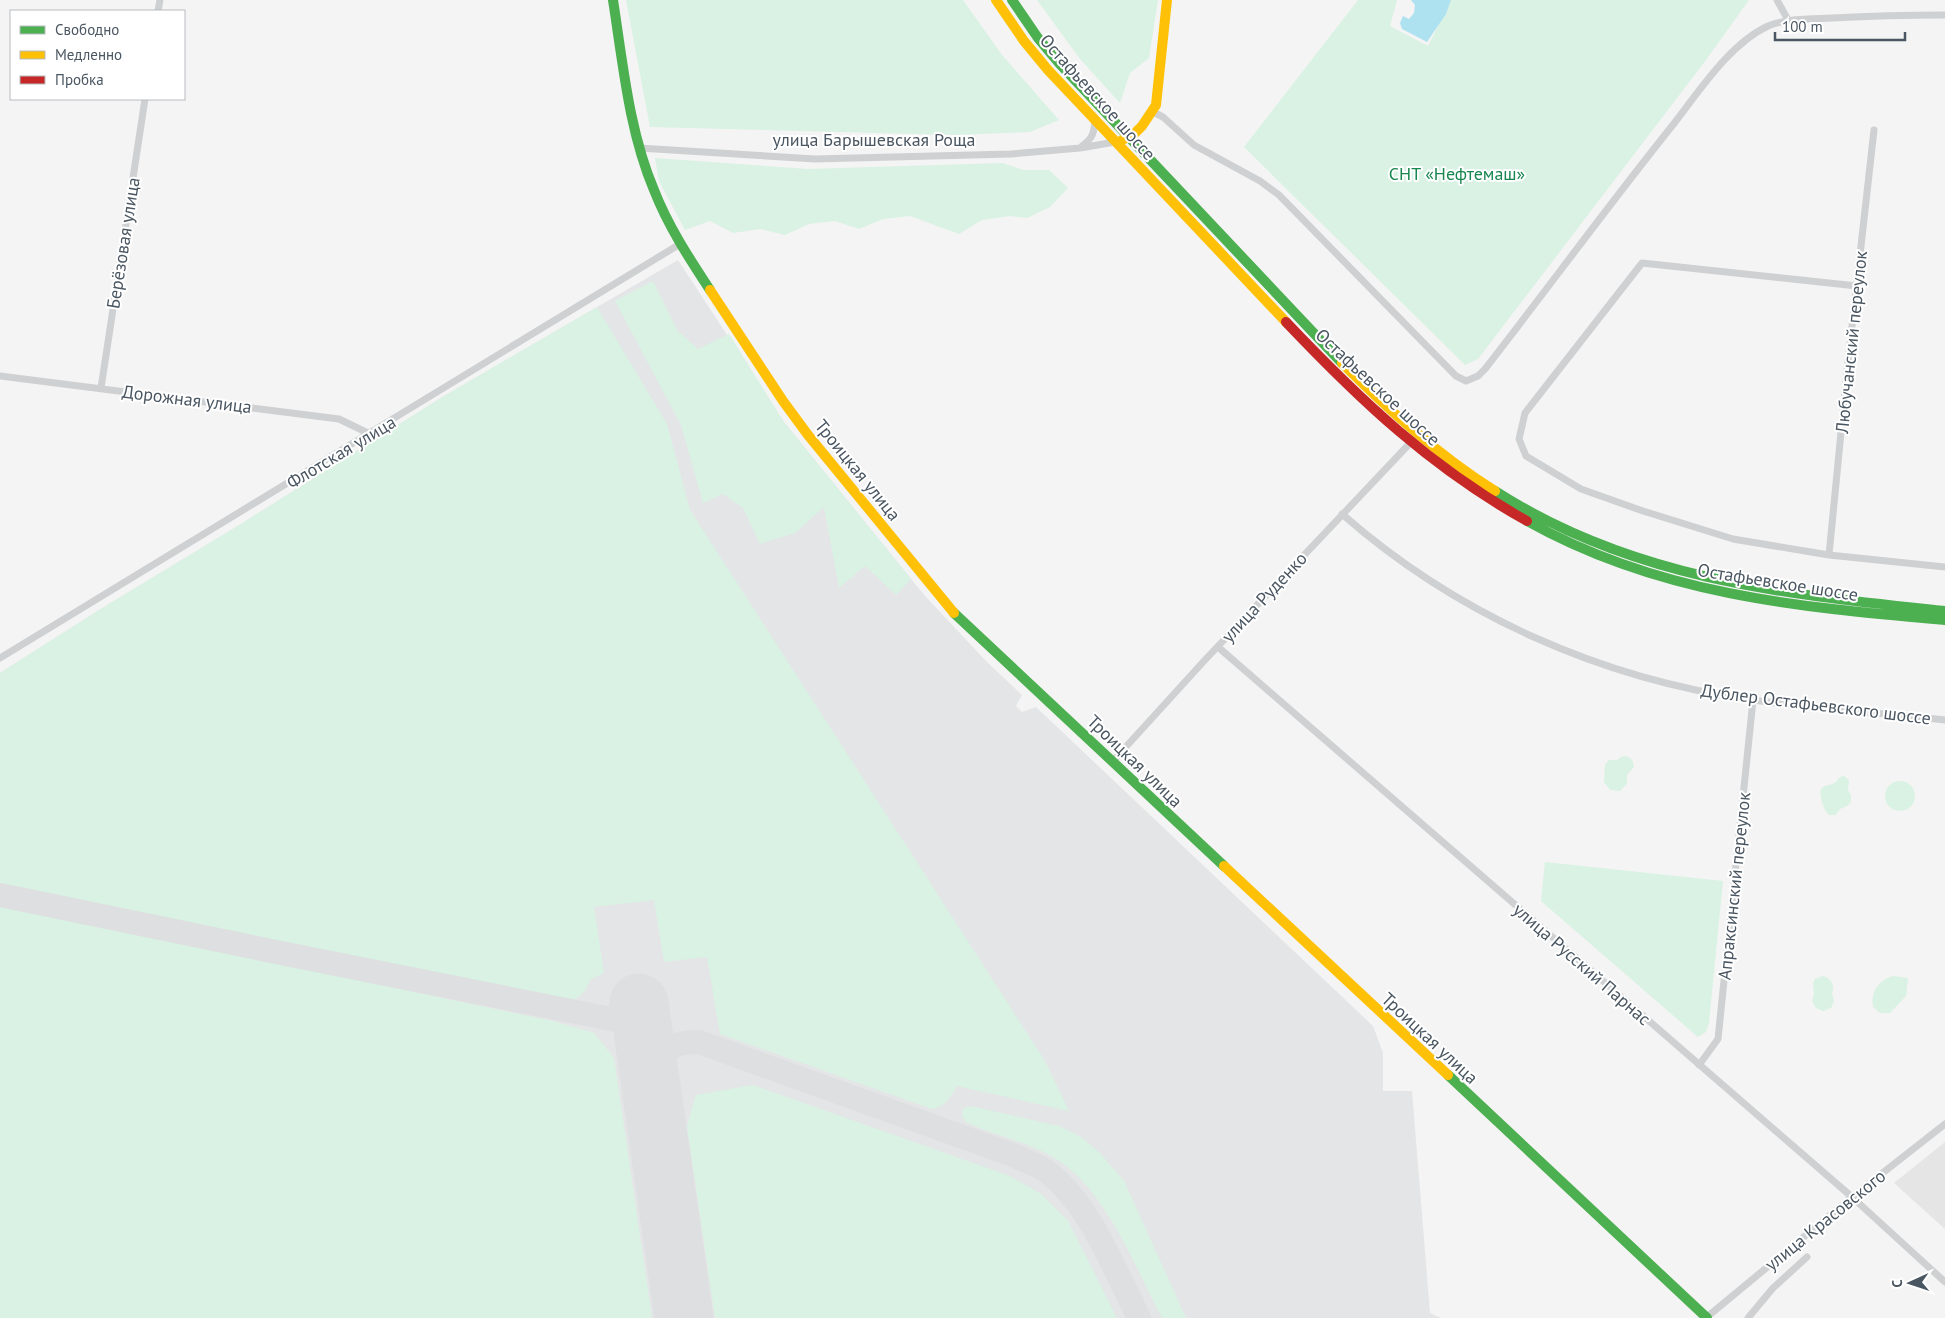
<svg xmlns="http://www.w3.org/2000/svg" width="1945" height="1318" font-family="'PT Sans',sans-serif">
<style>
.education{fill:#e6e5e6}
.airport{fill:#e4e5e7}
.green{fill:#d9f2e3}
.water{fill:#aee2f0}
.lines{fill:none;stroke-linecap:round;stroke-linejoin:round}
.taxiway{stroke:#dedfe0;stroke-width:24}
.runway{stroke:#dedfe0;stroke-width:59}
.street{stroke:#ced0d2;stroke-width:7}
.fast{stroke:#4caf50;stroke-width:10}
.slow{stroke:#ffc107;stroke-width:10}
.jam{stroke:#c62828;stroke-width:10}
.labels{text-anchor:middle;dominant-baseline:central;stroke-width:4;stroke-linejoin:round;paint-order:stroke}
.street-label{font-size:18px;fill:#4a5661;stroke:#fff}
.park-label{font-size:18px;fill:#17864f;stroke:#fff}
</style>
<rect width="100%" height="100%" fill="#f4f4f4"/>
<!-- education -->
<path class="education" d="M 1945,1142 L 1945,1229 L 1894,1183 Z"/>
<!-- airport -->
<path class="airport" d="M 678,260 L 784,422 L 925,596 L 987,662 L 1022,695 L 1016,706 L 1022,712 L 1036,707 L 1373,1026 L 1383,1053 L 1383,1091 L 1412,1091 L 1430,1313 L 1441,1318 L 0,1318 L 0,673 L 99,610 L 241,524 L 444,396 Z"/>
<!-- green -->
<path class="green" d="M 626,0 L 963,0 L 1002,55 L 1059,120 L 1030,132 L 955,135 L 650,127 Z
M 1037,0 L 1158,0 L 1149,58 L 1130,73 L 1120,103 L 1080,59 Z
M 1358,0 L 1397,0 L 1390,26 L 1428,46 L 1451,0 L 1749,0 L 1706,60 L 1478,359 L 1465,365 L 1244,147 Z
M 655,158 L 808,169 L 1003,163 L 1023,170 L 1049,170 L 1068,188 L 1050,207 L 1027,218 L 1010,216 L 982,220 L 959,234 L 910,216 L 883,219 L 859,229 L 835,221 L 809,224 L 785,235 L 760,229 L 733,233 L 710,221 L 685,230 L 659,181 Z
M 653,281 L 677,330 L 698,349 L 729,334 L 784,422 L 911,579 L 896,595 L 865,566 L 839,588 L 824,507 L 795,533 L 760,544 L 743,508 L 723,494 L 703,503 L 681,425 L 615,301 Z
M 597,307 L 667,424 L 690,510 L 1045,1061 L 1069,1111 L 957,1086 C 950,1097 946,1107 932,1109 L 720,1034 L 707,957 L 664,962 L 654,900 L 594,907 L 604,973 L 591,979 L 585,991 L 567,1006 L 0,889 L 0,673 L 99,610 L 241,524 L 444,396 Z
M 1626,756 C 1632,758 1633,761 1634,767 L 1627,775 L 1627,784 L 1620,791 L 1610,790 L 1604,782 L 1605,765 L 1609,760 L 1617,760 L 1621,757 Z
M 1844,776 L 1849,780 L 1848,790 L 1851,795 L 1851,802 L 1847,806 L 1840,809 L 1836,815 L 1829,815 C 1824,811 1819,796 1821,789 C 1825,784 1830,786 1834,783 C 1839,780 1838,777 1844,776 Z
M1885 796a15 15 0 1 1 30 0a15 15 0 1 1-30 0Z
M 1545,862 L 1723,881 L 1709,1023 L 1706,1032 L 1698,1037 L 1541,901 Z
M 0,906 L 553,1021 L 594,1033 L 614,1058 L 652,1318 L 0,1318 Z
M 1823,976 C 1831,978 1835,985 1832,993 L 1834,1001 L 1831,1008 L 1823,1011 L 1816,1008 L 1812,1001 L 1814,994 L 1813,983 L 1815,979 Z
M 1893,976 L 1908,978 L 1906,996 L 1890,1013 L 1880,1013 L 1873,1007 C 1870,992 1879,980 1893,976 Z
M 753,1085 L 1010,1176 L 1041,1194 L 1068,1221 L 1117,1318 L 715,1318 L 687,1126 L 696,1095 Z
M 966,1107 L 975,1107 L 1059,1126 L 1081,1137 L 1100,1153 L 1124,1181 L 1186,1318 L 1162,1318 C 1134,1265 1105,1186 1051,1156 C 1025,1141 993,1135 966,1122 L 962,1116 L 963,1109 Z"/>
<!-- water -->
<path class="water" d="M 1411,0 L 1451,0 L 1446,14 L 1427,42 L 1402,29 L 1400,23 L 1403,16 L 1409,19 L 1414,13 L 1415,5 Z"/>
<g class="lines">
<!-- taxiway -->
<path class="taxiway" d="M 0,895 L 276,952 L 616,1020 L 626,1023 L 644,1037
M 650,1082 C 656,1054 669,1041 699,1042 L 1013,1155 C 1022,1160 1033,1163 1041,1168 C 1087,1196 1115,1271 1139,1318"/>
<!-- runway -->
<path class="runway" d="M 639,1003 L 684,1318"/>
<!-- street -->
<path class="street" d="M 1777,0 L 1788,20
M 158,11 L 160,0
M 1153,112 L 1163,117 L 1194,145 L 1260,181 L 1279,195 L 1456,376 L 1466,381 L 1478,376 L 1485,369 C 1548,288 1608,206 1672,126 C 1698,93 1729,44 1768,26 C 1788,18 1810,19 1832,18 C 1869,16 1907,15 1945,15
M 1082,146 C 1093,138 1094,133 1095,120
M 639,148 L 815,159 L 1011,154 L 1080,148 L 1115,142
M 1857,286 L 1642,263 L 1525,413 L 1519,439 L 1526,456 L 1581,489 L 1643,511 L 1733,539 L 1829,555 L 1945,567
M 0,376 L 339,419 L 370,434
M 101,388 L 145,99
M 1342,514 C 1457,615 1601,679 1753,700 C 1816,709 1881,713 1945,720
M 1829,555 L 1847,371 L 1874,130
M 1218,647 L 1852,1197 L 1945,1282
M 0,658 L 680,244
M 1113,761 L 1204,661 L 1413,440
M 1699,1065 L 1718,1039 L 1753,700
M 1707,1317 L 1852,1197 L 1945,1124
M 1748,1318 L 1773,1288 L 1807,1257"/>
<!-- fast -->
<path class="fast" d="M 613,0 C 623,64 629,131 654,190 C 668,226 689,258 710,290
M 1012,0 L 1038,38 L 1059,63 L 1342,363
M 1495,491 C 1634,580 1785,594 1945,611
M 1527,521 C 1659,595 1798,607 1945,620
M 954,613 L 1224,866
M 1448,1075 L 1707,1318"/>
<!-- slow -->
<path class="slow" d="M 996,0 L 1024,41 L 1048,70 L 1286,322
M 1122,140 L 1133,135 L 1142,126 L 1156,105 L 1167,0
M 710,290 L 783,401 L 808,435 L 954,613
M 1342,363 C 1390,411 1438,455 1495,491
M 1224,866 L 1448,1075"/>
<!-- jam -->
<path class="jam" d="M 1286,322 C 1361,401 1432,468 1527,521"/>
</g>
<g class="labels">
<!-- street labels -->
<g class="street-label">
<text transform="translate(1098 97) rotate(48)">Остафьевское шоссе</text>
<text x="874" y="139">улица Барышевская Роща</text>
<text transform="translate(123 243) rotate(-81)">Берёзовая улица</text>
<text transform="translate(1851 342) rotate(-84)">Любучанский переулок</text>
<text transform="translate(1378 387) rotate(43)">Остафьевское шоссе</text>
<text transform="translate(187 399) rotate(7)">Дорожная улица</text>
<text transform="translate(341 452) rotate(-31)">Флотская улица</text>
<text transform="translate(858 470) rotate(51)">Троицкая улица</text>
<text transform="translate(1778 582) rotate(9)">Остафьевское шоссе</text>
<text transform="translate(1264 597) rotate(-47)">улица Руденко</text>
<text transform="translate(1816 704) rotate(7)">Дублер Остафьевского шоссе</text>
<text transform="translate(1135 761) rotate(44)">Троицкая улица</text>
<text transform="translate(1734 886) rotate(-84)">Апраксинский переулок</text>
<text transform="translate(1582 964) rotate(41)">улица Русский Парнас</text>
<text transform="translate(1430 1038) rotate(43)">Троицкая улица</text>
<text transform="translate(1825 1220) rotate(-39)">улица Красовского</text>
</g>
<!-- park labels -->
<g class="park-label">
<text x="1457" y="173">СНТ «Нефтемаш»</text>
</g>
</g>
<!-- legend -->
<rect x="10" y="10" width="175" height="90" fill="#ffffff" stroke="#b7bbc0"/>
<rect x="20" y="26" width="25" height="8" fill="#4caf50" stroke="#b7bbc0"/>
<text x="55" y="35" font-size="15" fill="#4a5661">Свободно</text>
<rect x="20" y="51" width="25" height="8" fill="#ffc107" stroke="#b7bbc0"/>
<text x="55" y="60" font-size="15" fill="#4a5661">Медленно</text>
<rect x="20" y="76" width="25" height="8" fill="#c62828" stroke="#b7bbc0"/>
<text x="55" y="85" font-size="15" fill="#4a5661">Пробка</text>
<!-- north arrow -->
<g transform="translate(1910 1283) rotate(267)" stroke="#ffffff" stroke-width="4" paint-order="stroke">
<path d="M0-4L9 19L0 12L-9 19Z" fill="#4a5661"/>
<text y="-8" font-size="14" font-weight="bold" text-anchor="middle" fill="#4a5661">С</text>
</g>
<!-- scale -->
<path d="M1775 32v8h130v-8" fill="none" stroke="#4a5661" stroke-width="2.5"/>
<text x="1782" y="32" font-size="15" fill="#4a5661" stroke="#ffffff" stroke-width="4" paint-order="stroke">100 m</text>
</svg>
